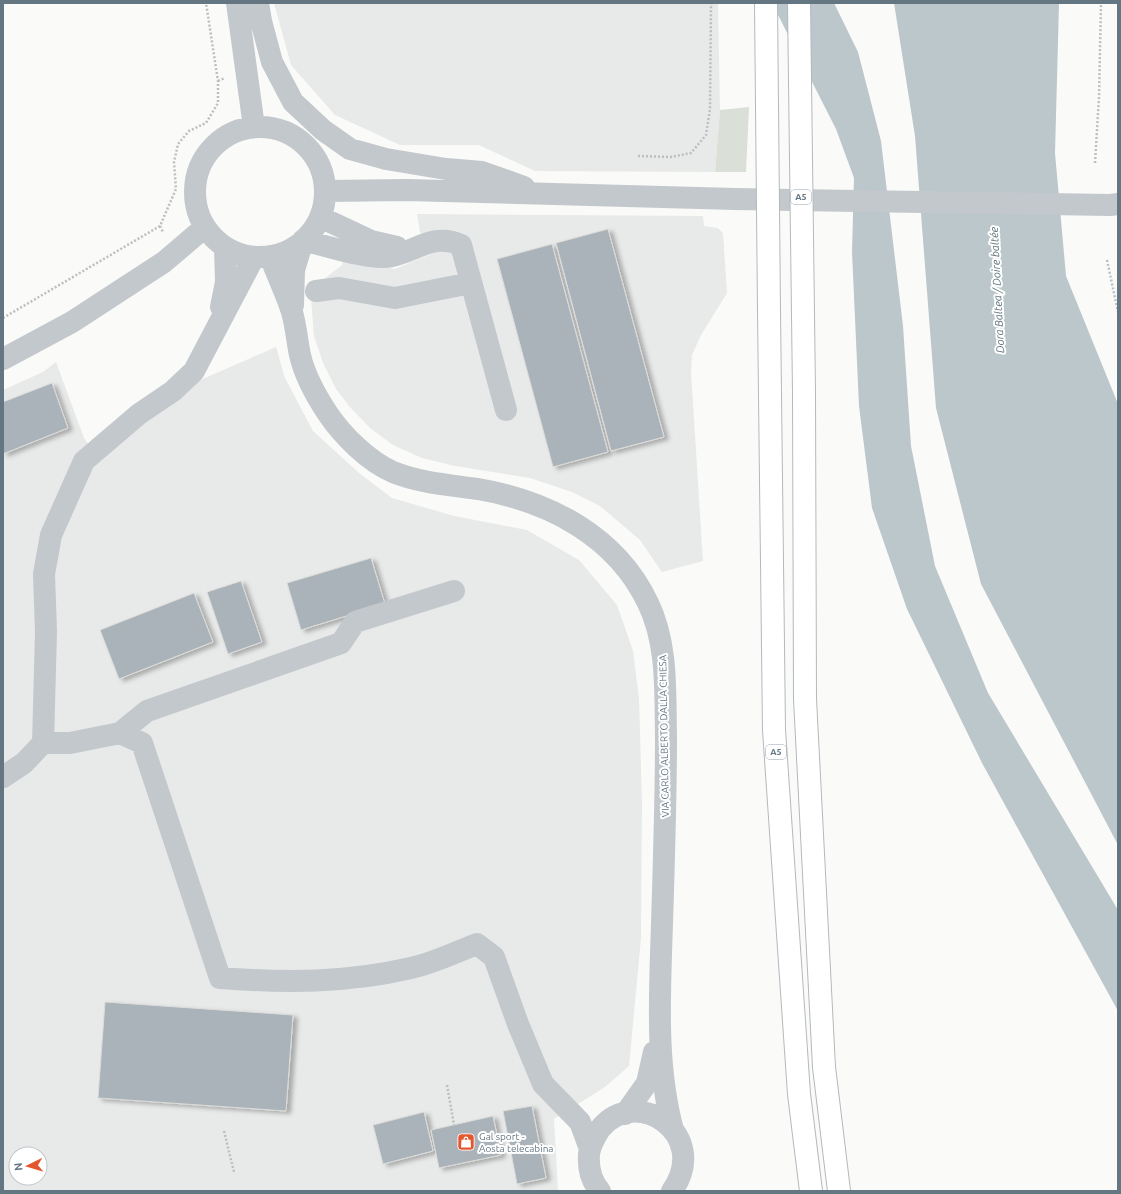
<svg xmlns="http://www.w3.org/2000/svg" width="1121" height="1194" font-family="Ubuntu,sans-serif">
<style>
.built{fill:#e8e9e9;fill-rule:evenodd}
.green{fill:#dadfd7}
.water{fill:#bbc7cb}
.building{fill:#aab3b9;stroke:#dcdcda;filter:url(#shadow)}
.lines{fill:none;stroke-linecap:round;stroke-linejoin:round}
.highway-casing{stroke:#b4b9bd;stroke-width:24}
.path{stroke:#bbbfc2;stroke-width:2.5;stroke-dasharray:2 2;stroke-linecap:butt}
.minor{stroke:#c3c8cc;stroke-width:22}
.highway{stroke:#fff;stroke-width:22}
.highway-bridge-casing{stroke:#b4b9bd;stroke-width:24;stroke-linecap:butt}
.highway-bridge{stroke:#fff;stroke-width:22}
.labels{text-anchor:middle;dominant-baseline:central;stroke-width:4;stroke-linejoin:round;paint-order:stroke}
.shield{fill:#fff;stroke:#939fa8;stroke-width:1}
.shield-label{font-size:9px;font-weight:bold;fill:#657683}
.street-label{font-size:10px;fill:#657683;stroke:#fff}
.poi-label{font-size:10px;fill:#657683;stroke:#fff;text-anchor:start}
.water-label{font-size:11px;font-style:italic;fill:#60757c;stroke:#fff}
</style>
<defs>
<filter id="shadow"><feDropShadow dx="4.5" dy="2.5" stdDeviation="2" flood-color="#0004"/></filter>
</defs>
<rect width="100%" height="100%" fill="#fafaf8"/>
<!-- built -->
<path class="built" d="M 274,3 L 718,3 L 720,110 L 715,172 L 535,171 L 479,145 L 400,145 L 335,115 L 291,65 Z
M 417,214 L 703,216 L 704,226 L 718,228 L 723,233 L 727,293 L 701,335 L 692,355 L 691,372 L 703,561 L 662,572 L 640,540 L 600,506 L 572,492 L 530,478 L 455,466 L 422,458 L 393,445 L 370,428 L 349,406 L 336,389 L 323,363 L 314,336 L 310,285 L 319,283 L 342,265 L 344,257 L 395,269 L 431,254 L 420,232 Z
M 276,347 L 285,378 L 313,431 L 359,473 L 392,498 L 454,516 L 527,530 L 579,560 L 617,605 L 633,651 L 639,698 L 642,803 L 641,938 L 629,1066 L 605,1087 L 554,1119 L 558,1191 L 3,1191 L 3,390 L 43,372 L 56,362 L 84,438 L 101,461 L 141,423 L 198,381 ZM 16,1154 L 40,1154 L 40,1178 L 16,1178 Z"/>
<!-- green -->
<path class="green" d="M 749,107 L 746,172 L 715,172 L 720,110 Z"/>
<!-- water -->
<path class="water" d="M 772,3 L 834,3 L 858,52 L 881,141 L 903,326 L 911,446 L 935,566 L 988,693 L 1118,910 L 1118,1011 L 982,763 L 907,609 L 872,508 L 859,406 L 852,252 L 854,178 L 836,129 Z
M 894,3 L 1059,3 L 1055,153 L 1066,276 L 1118,404 L 1118,845 L 981,584 L 936,408 L 915,136 Z"/>
<!-- building -->
<path class="building" d="M 608,229 L 664,437 L 611,451 L 556,243 Z
M 552,244 L 608,452 L 553,467 L 497,259 Z
M 52,383 L 68,428 L 3,454 L 3,402 Z
M 371,558 L 385,604 L 301,630 L 287,583 Z
M 241,581 L 262,642 L 228,654 L 207,592 Z
M 194,593 L 213,642 L 119,679 L 100,630 Z
M 105,1002 L 293,1015 L 286,1111 L 98,1098 Z
M 532,1106 L 546,1178 L 517,1184 L 503,1111 Z
M 424,1112 L 433,1151 L 383,1164 L 373,1125 Z
M 493,1116 L 501,1155 L 439,1168 L 431,1130 Z"/>
<g class="lines">
<defs>
<path id="highway" d="M 769,311 L 774,730 L 799,1094 L 811,1191
M 804,392 L 805,699 L 824,1067 L 839,1191"/>
</defs>
<!-- highway casing -->
<use href="#highway" class="highway-casing"/>
<!-- path -->
<path class="path" d="M 218,81 L 225,78
M 638,156 L 671,157 L 691,153 L 706,135 L 710,109 L 711,3
M 1095,163 L 1099,97 L 1101,3
M 160,226 L 163,232
M 1107,260 L 1118,312
M 3,318 L 160,226 L 176,189 L 174,162 L 178,144 L 189,131 L 206,123 L 218,103 L 218,81 L 206,3
M 447,1085 L 454,1125
M 224,1131 L 234,1172"/>
<!-- minor -->
<path class="minor" d="M 237,3 L 254,127
M 258,3 L 261,21 L 272,62 L 293,102 L 323,130 L 350,149 L 386,159 L 446,169 L 482,172 L 524,187
M195 192a65 65 0 1 1 130 0a65 65 0 1 1-130 0Z
M 325,191 L 407,190 L 735,199 L 1110,205 L 1118,204
M 320,217 L 371,241 L 397,247
M 270,256 C 277,275 286,293 292,312 C 296,326 297,341 300,355 C 305,377 316,396 328,414 C 343,436 368,461 393,472 C 420,483 450,485 478,489 C 549,501 616,536 648,603 C 668,644 665,692 666,737 C 666,799 664,861 662,923 C 660,992 655,1063 673,1130
M 316,291 L 339,288 L 395,298 L 471,283
M 293,305 L 294,270 L 303,240 C 326,246 363,258 385,257 C 413,255 431,231 461,245 L 506,410
M 221,307 L 226,282 L 225,247
M 3,359 L 72,322 L 164,262 L 205,227
M 120,733 L 147,711 L 341,643 L 355,622 L 454,591
M 43,743 L 70,743 L 120,733 L 142,743 L 220,978 C 286,983 346,983 411,968 C 434,963 456,952 477,944 L 494,957 L 518,1024 L 543,1084 L 580,1122 L 590,1149
M 3,777 L 24,763 L 43,743 L 46,632 L 44,574 L 51,535 L 84,461 L 139,414 L 173,391 L 194,371 L 254,257
M 625,1114 L 647,1083 L 654,1052
M 600,1191 C 591,1181 588,1168 589,1154 C 590,1145 595,1137 600,1129 C 635,1084 712,1134 672,1191"/>
<!-- highway -->
<use href="#highway" class="highway"/>
<defs>
<path id="highway-bridge" d="M 766,3 L 769,311
M 799,3 L 804,392"/>
</defs>
<!-- highway-bridge casing -->
<use href="#highway-bridge" class="highway-bridge-casing"/>
<!-- highway-bridge -->
<use href="#highway-bridge" class="highway-bridge"/>
</g>
<!-- icons -->
<defs>
<symbol id="shop-square" viewBox="-11 -11 22 22"><rect x="-9" y="-9" width="18" height="18" rx="4" fill="#e4572e" stroke="#fff"/><path d="M-5-2.5h2.3a2.7 3.5 0 0 1 5.4 0H5L5.5 6h-11ZM-1.5-2.5h3a1.5 2.3 0 0 0-3 0Z" fill="#fff"/></symbol>
</defs>
<g fill-rule="evenodd">
<use href="#shop-square" x="456" y="1132" width="20" height="20"/>
</g>
<g class="labels">
<!-- shield labels -->
<g class="shield">
<rect x="791" y="190" width="20" height="14" rx="3"/>
<rect x="766" y="745" width="20" height="14" rx="3"/>
</g>
<g class="shield-label">
<text x="801" y="197">A5</text>
<text x="776" y="752">A5</text>
</g>
<!-- street labels -->
<g class="street-label">
<text transform="translate(664 736) rotate(-91)">VIA CARLO ALBERTO DALLA CHIESA</text>
</g>
<!-- poi labels -->
<g class="poi-label">
<text x="479" y="1136">Gal sport -<tspan x="479" dy="12">Aosta telecabina</tspan></text>
</g>
<!-- water labels -->
<g class="water-label">
<text transform="translate(997 290) rotate(-93)">Dora Baltea / Doire baltée</text>
</g>
</g>
<!-- border -->
<rect width="1121" height="1194" fill="none" stroke="#657683" stroke-width="8"/>
<!-- north arrow -->
<g transform="translate(28 1166) rotate(265)"><circle r="19" fill="#ffffff" stroke="#c1c8cd"/>
<path d="M0-3L7 15L0 10L-7 15Z" fill="#e4572e"/>
<text y="-6" font-size="11" font-weight="bold" text-anchor="middle" fill="#657683">N</text>
</g>
</svg>
